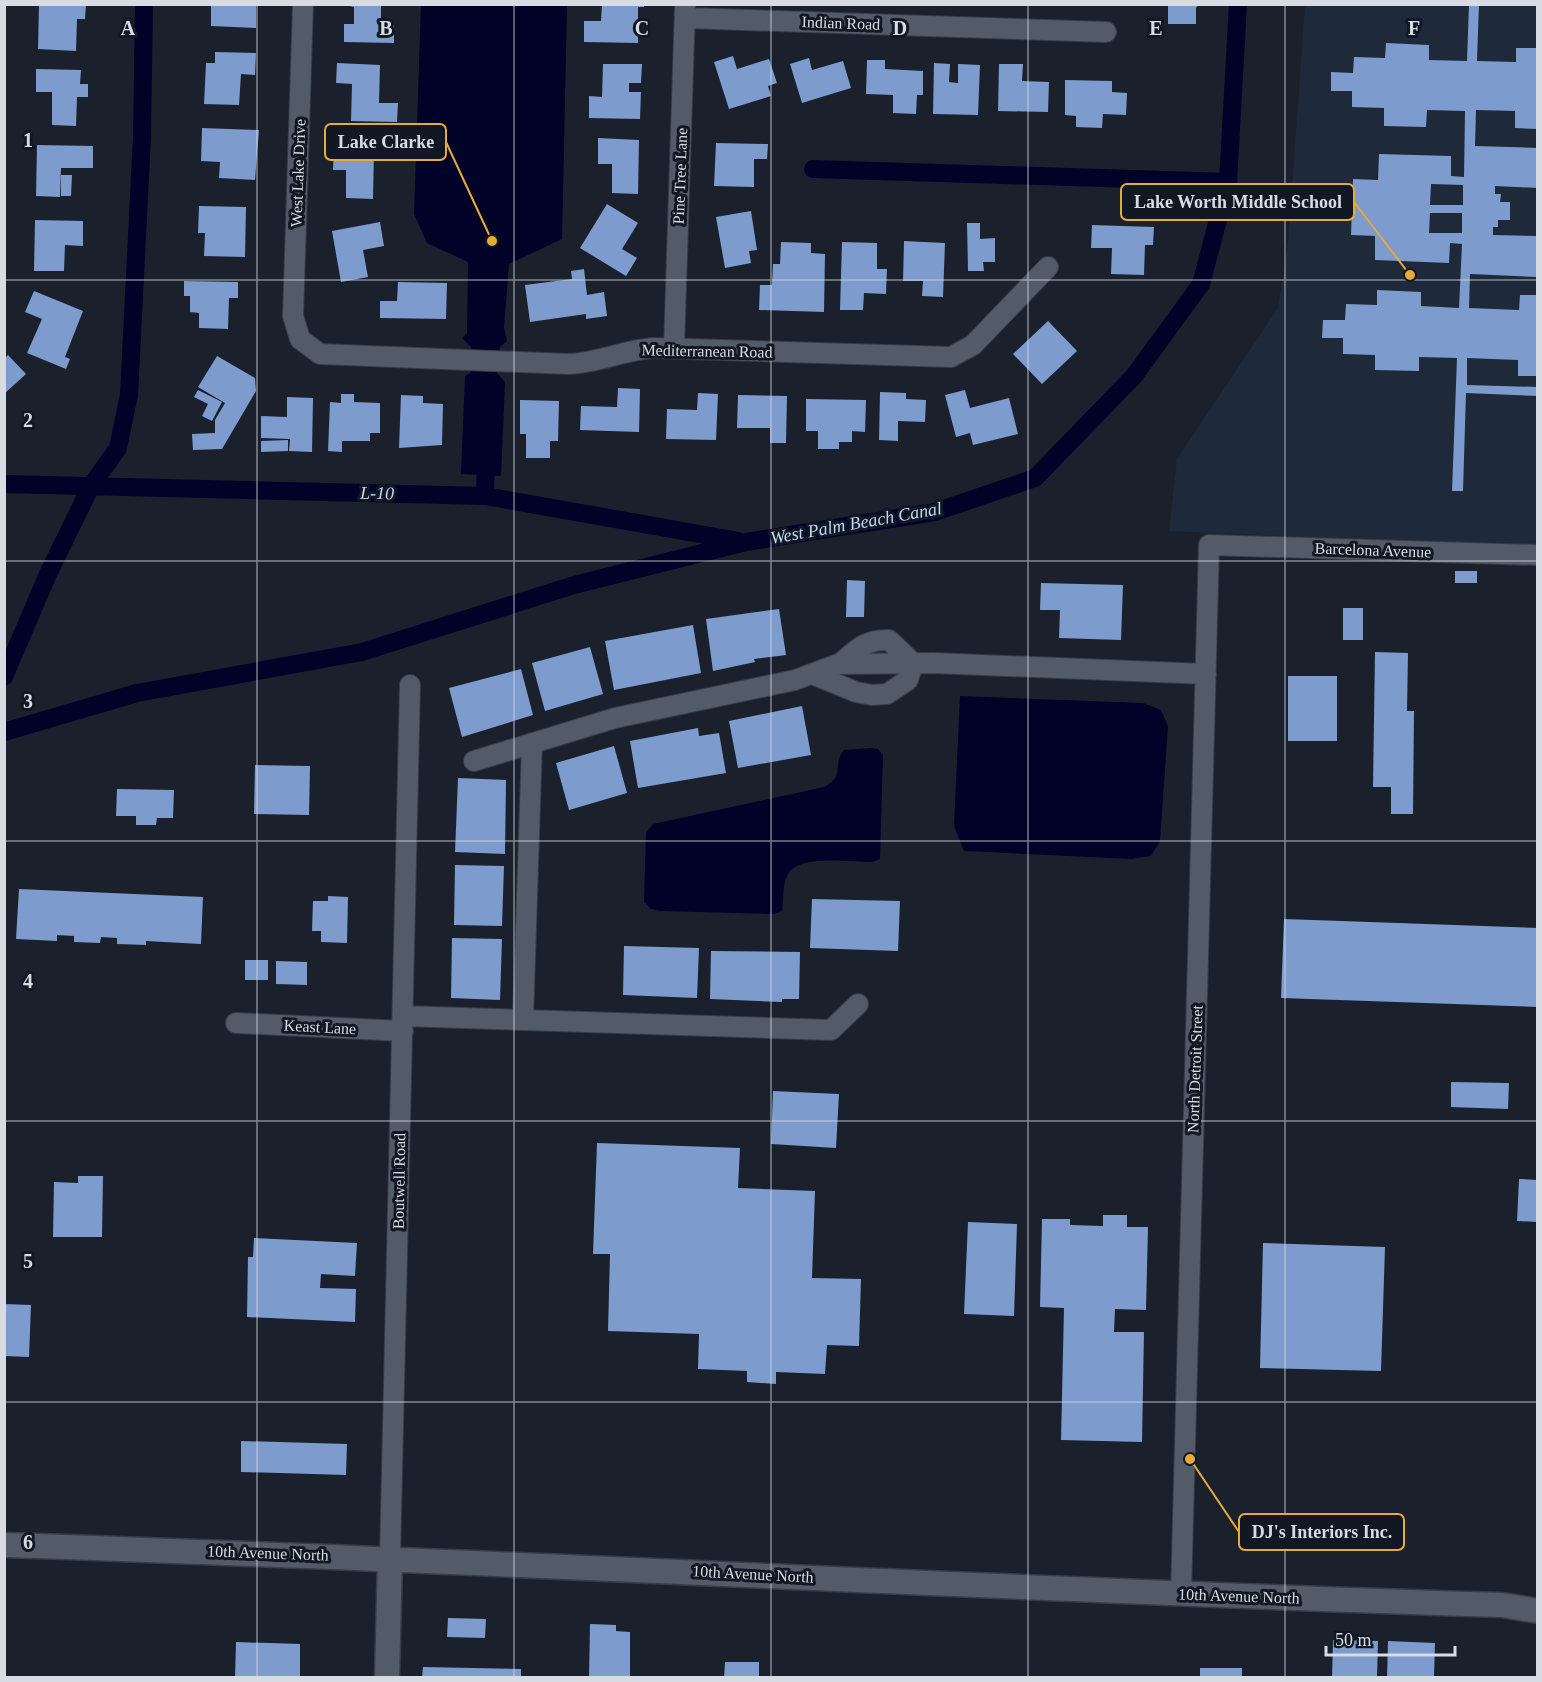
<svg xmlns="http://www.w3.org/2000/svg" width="1542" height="1682" font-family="Georgia,serif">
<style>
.built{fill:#1e293a}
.water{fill:#000227}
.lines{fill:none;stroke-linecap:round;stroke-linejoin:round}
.canal{stroke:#000227;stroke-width:18}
.building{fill:#7d9bcd;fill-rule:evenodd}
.minor-casing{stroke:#373c47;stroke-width:22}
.tertiary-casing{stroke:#373c47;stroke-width:27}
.minor{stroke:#535b69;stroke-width:20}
.tertiary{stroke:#535b69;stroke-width:24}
.grid{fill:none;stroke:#d7dce4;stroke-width:1.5;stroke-opacity:0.55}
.labels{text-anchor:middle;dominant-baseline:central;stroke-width:6;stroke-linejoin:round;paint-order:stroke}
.street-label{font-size:16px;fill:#d7dce4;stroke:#111823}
.water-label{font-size:18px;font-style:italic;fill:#c2d4f1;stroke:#111823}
.grid-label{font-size:20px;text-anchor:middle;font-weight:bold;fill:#d7dce4;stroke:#111823;stroke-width:6;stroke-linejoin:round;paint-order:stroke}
.leader{fill:none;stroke:#e7ac37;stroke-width:2}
.callout-dot{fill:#e7ac37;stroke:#111823;stroke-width:2}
.callout{fill:#111823;stroke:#e7ac37;stroke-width:2}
.callout-label{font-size:18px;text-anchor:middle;font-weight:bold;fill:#d7dce4}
</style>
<rect width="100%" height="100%" fill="#1a212d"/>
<!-- built -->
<path class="built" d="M 1305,5 L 1537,5 L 1537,547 L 1169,531 L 1177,459 L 1278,308 L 1288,243 Z"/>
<!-- water -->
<path class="water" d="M 421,5 L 567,5 L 562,239 L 509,264 L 504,327 L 507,341 L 500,347 L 497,373 L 505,382 L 501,476 L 461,474 L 465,376 L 470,373 L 471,347 L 462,338 L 467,333 L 468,262 L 427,243 L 414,214 Z
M 960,696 L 1143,703 L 1161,710 L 1168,726 L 1160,841 L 1151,856 L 1131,859 L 964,851 L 954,826 Z
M 871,748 L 878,749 L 883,755 L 880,859 L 872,862 C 850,862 799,854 788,874 C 782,884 784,900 782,911 L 774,914 L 660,911 L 651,909 L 644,902 L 646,833 L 653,824 L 824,787 C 846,776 832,764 844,750 Z"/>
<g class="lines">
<!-- canal -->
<path class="canal" d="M 813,169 L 1228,182
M 4,484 L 485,496 L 739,541
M 485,496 L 486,450
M 4,677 L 48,574 L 91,486 L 118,448 L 129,395 L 142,137 L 144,4
M 4,732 L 137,693 L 362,652 L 574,585 L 746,542 L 935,512 L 1035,478 L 1134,376 L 1201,284 L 1228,182 L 1238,4"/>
</g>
<!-- building -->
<path class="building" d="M 39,4 L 86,4 L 85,19 L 77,19 L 76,51 L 38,49 Z
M 211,4 L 256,4 L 256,28 L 211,26 Z
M 342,4 L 381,4 L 381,24 L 394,25 L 394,43 L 344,42 L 344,24 L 354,24 L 354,7 Z
M 602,4 L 644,4 L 644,7 L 638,7 L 638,43 L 584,42 L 584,21 L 601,21 Z
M 1168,4 L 1199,4 L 1196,8 L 1196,24 L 1168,24 Z
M 1469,4 L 1479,4 L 1477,61 L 1516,62 L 1516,48 L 1538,48 L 1538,129 L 1515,128 L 1515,111 L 1476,110 L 1475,146 L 1538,148 L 1538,188 L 1495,186 L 1495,194 L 1501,194 L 1500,202 L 1510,202 L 1510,220 L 1498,220 L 1498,227 L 1493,227 L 1493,235 L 1538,236 L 1538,277 L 1470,274 L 1469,308 L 1519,310 L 1520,295 L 1538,295 L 1538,376 L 1518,376 L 1518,360 L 1467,358 L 1467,385 L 1538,387 L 1538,396 L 1466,393 L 1463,491 L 1452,491 L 1457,358 L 1419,357 L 1419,371 L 1375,370 L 1375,355 L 1343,354 L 1343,338 L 1322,338 L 1323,320 L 1345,320 L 1346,304 L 1377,305 L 1377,290 L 1421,292 L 1421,306 L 1459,308 L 1462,244 L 1450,243 L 1449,263 L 1375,260 L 1375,236 L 1351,235 L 1353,179 L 1378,180 L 1379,154 L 1451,156 L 1451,176 L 1464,177 L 1465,111 L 1427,110 L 1426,127 L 1384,126 L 1384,108 L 1352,107 L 1352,91 L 1331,91 L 1331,72 L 1353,73 L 1354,57 L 1385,58 L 1386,43 L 1429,45 L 1429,60 L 1467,61 ZM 1431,184 L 1463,185 L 1463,205 L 1430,205 ZM 1430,213 L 1462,213 L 1462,233 L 1429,233 Z
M 215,52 L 256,53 L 255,75 L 241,74 L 239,105 L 204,104 L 206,63 L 215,63 Z
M 733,56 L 737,69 L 769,59 L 777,83 L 768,86 L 771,96 L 729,109 L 714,62 Z
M 809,58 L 812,70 L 843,61 L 851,88 L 802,103 L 790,64 Z
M 867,60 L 885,60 L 885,69 L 923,71 L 923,95 L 917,95 L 916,114 L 893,113 L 893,95 L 866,94 Z
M 337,63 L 380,65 L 379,103 L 398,103 L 397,122 L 351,121 L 352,84 L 336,83 Z
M 934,63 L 950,64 L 949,82 L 958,83 L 958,64 L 980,65 L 978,115 L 933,114 Z
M 603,64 L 642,64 L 641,83 L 629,83 L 629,92 L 641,92 L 640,119 L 589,118 L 589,96 L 602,97 Z
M 999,64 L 1023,64 L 1022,81 L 1049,82 L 1048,112 L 998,111 Z
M 36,69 L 81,70 L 80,84 L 88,84 L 88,97 L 77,97 L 76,126 L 52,125 L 52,92 L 36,92 Z
M 1065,80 L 1112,81 L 1112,92 L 1127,93 L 1126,115 L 1103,114 L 1102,128 L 1076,127 L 1076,116 L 1065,115 Z
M 202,128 L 259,130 L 255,180 L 219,178 L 220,162 L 201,161 Z
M 598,138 L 639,140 L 638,194 L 612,193 L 612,164 L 598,164 Z
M 716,143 L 768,144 L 767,159 L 754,159 L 754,187 L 714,186 Z
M 37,145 L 93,146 L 93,168 L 61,168 L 60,197 L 36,196 Z
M 334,150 L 374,151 L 373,199 L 346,198 L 346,170 L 333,170 Z
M 61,175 L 72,175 L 71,196 L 61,196 Z
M 607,204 L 638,223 L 622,249 L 637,258 L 626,276 L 580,248 Z
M 199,206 L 246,207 L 245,257 L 204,256 L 205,233 L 198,233 Z
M 751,211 L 757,250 L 749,251 L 751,263 L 725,268 L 716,217 Z
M 35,220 L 83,221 L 83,246 L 65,245 L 64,271 L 34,271 Z
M 380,222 L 384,246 L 363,250 L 368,277 L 341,282 L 332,231 Z
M 967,223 L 980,223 L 980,239 L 995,238 L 995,262 L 983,262 L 984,271 L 968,271 Z
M 1092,225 L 1154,227 L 1153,245 L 1145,245 L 1144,275 L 1111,274 L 1112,248 L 1091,248 Z
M 904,241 L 945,243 L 943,297 L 922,296 L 923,281 L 903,281 Z
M 781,242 L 811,243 L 811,253 L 825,254 L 824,312 L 759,310 L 760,285 L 772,285 L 773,264 L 780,264 Z
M 842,242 L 877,243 L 877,269 L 887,269 L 886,294 L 864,293 L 863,310 L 840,310 Z
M 584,269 L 587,295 L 604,292 L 607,316 L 586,319 L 586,314 L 530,322 L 525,285 L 572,279 L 571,271 Z
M 184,281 L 238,282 L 238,298 L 229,298 L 228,329 L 199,328 L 199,313 L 190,312 L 190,296 L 184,296 Z
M 398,282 L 447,283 L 446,319 L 380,318 L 380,301 L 397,301 Z
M 34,291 L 83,311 L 65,357 L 70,359 L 66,369 L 27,353 L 42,319 L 25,312 Z
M 1048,321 L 1077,351 L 1042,384 L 1013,354 Z
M 8,355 L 26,374 L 4,394 L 4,359 Z
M 217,356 L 255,378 L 256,391 L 222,449 L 193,450 L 192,434 L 215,433 L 215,420 L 225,403 L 198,387 Z
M 618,388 L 640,389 L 639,432 L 580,430 L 581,406 L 617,407 Z
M 198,390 L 222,402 L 212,421 L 202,416 L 208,404 L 194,397 Z
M 965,390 L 970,408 L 1009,398 L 1018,434 L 973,445 L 970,433 L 956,437 L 945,395 Z
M 880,392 L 906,393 L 906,399 L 926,400 L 925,422 L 898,421 L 898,441 L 879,440 Z
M 698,393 L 718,394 L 716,440 L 666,439 L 667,409 L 697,410 Z
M 341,394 L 354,394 L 354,402 L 380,403 L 380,433 L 370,433 L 370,441 L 342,441 L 342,452 L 328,451 L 330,402 L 341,403 Z
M 401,395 L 423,396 L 423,403 L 443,404 L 442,445 L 399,448 Z
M 738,395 L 787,396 L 786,443 L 770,443 L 770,428 L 737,428 Z
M 287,397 L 313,398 L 312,452 L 289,451 L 290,439 L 261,438 L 261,416 L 287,417 Z
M 806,399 L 866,400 L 865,432 L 852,431 L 852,442 L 839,442 L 839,449 L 818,449 L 818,431 L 806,431 Z
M 520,400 L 559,401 L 558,441 L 550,441 L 550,458 L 526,458 L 526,434 L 520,434 Z
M 288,440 L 288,451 L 261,452 L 261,441 Z
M 1455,571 L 1477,571 L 1477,583 L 1455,583 Z
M 847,580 L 865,581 L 864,617 L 846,617 Z
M 1041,583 L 1123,585 L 1121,640 L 1059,638 L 1060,610 L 1040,610 Z
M 1343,608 L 1363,608 L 1363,640 L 1343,640 Z
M 779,609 L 786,655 L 754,659 L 755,662 L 713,671 L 706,619 Z
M 693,625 L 701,673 L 614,690 L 605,641 Z
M 590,647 L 603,694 L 545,711 L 532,663 Z
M 1375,652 L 1408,653 L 1407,711 L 1414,711 L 1413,814 L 1391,814 L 1391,787 L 1373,787 Z
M 521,669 L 533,715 L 462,737 L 449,688 Z
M 1288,676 L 1337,676 L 1337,741 L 1288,741 Z
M 802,706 L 811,755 L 738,768 L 729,721 Z
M 698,728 L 699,736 L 719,733 L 726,773 L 638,788 L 630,741 Z
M 614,746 L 627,793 L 569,810 L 556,763 Z
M 255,765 L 310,766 L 309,815 L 254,814 Z
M 458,778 L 506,780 L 505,854 L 455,852 Z
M 117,789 L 174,790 L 173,818 L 157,818 L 156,825 L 136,825 L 136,816 L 116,816 Z
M 455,865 L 504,866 L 502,926 L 454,925 Z
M 19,889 L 203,897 L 201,944 L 146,941 L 146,945 L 117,944 L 117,938 L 101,937 L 100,943 L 74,942 L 74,936 L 57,935 L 57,941 L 16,939 Z
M 328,896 L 348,897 L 347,943 L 321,942 L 321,931 L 312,931 L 313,901 L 328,901 Z
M 812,899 L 900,901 L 898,951 L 810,948 Z
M 1284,919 L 1538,928 L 1538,1007 L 1281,998 Z
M 452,938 L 502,939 L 500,1000 L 451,998 Z
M 624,946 L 699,948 L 697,998 L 623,995 Z
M 711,951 L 800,952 L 799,999 L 782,999 L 782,1002 L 710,999 Z
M 245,960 L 268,960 L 268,980 L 245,980 Z
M 276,961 L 307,962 L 307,985 L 276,984 Z
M 1451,1082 L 1509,1083 L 1508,1109 L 1451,1107 Z
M 773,1091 L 839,1094 L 836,1148 L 771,1144 Z
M 597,1143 L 740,1148 L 738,1188 L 815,1191 L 812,1278 L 861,1279 L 859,1346 L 827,1345 L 825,1374 L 776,1372 L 776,1384 L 747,1382 L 747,1371 L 698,1369 L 699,1334 L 608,1331 L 610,1254 L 593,1254 Z
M 78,1176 L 103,1176 L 102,1237 L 53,1237 L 54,1182 L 78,1183 Z
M 1519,1179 L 1538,1180 L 1538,1222 L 1517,1221 Z
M 1103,1215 L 1127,1215 L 1127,1227 L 1148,1227 L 1146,1310 L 1115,1309 L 1114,1332 L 1144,1332 L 1142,1442 L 1061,1440 L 1064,1308 L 1040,1307 L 1042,1219 L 1070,1219 L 1070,1225 L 1103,1226 Z
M 968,1222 L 1017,1224 L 1014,1316 L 964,1314 Z
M 254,1238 L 357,1243 L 355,1276 L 321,1274 L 320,1288 L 356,1289 L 355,1322 L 247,1317 L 248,1257 L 253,1257 Z
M 1263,1243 L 1385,1247 L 1381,1371 L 1260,1368 Z
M 4,1304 L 31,1305 L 29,1357 L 4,1356 Z
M 241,1441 L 347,1444 L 346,1475 L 241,1472 Z
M 448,1618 L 486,1619 L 485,1638 L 447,1637 Z
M 590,1624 L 616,1625 L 616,1631 L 630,1632 L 630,1678 L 589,1678 Z
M 1333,1640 L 1378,1641 L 1377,1678 L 1332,1678 Z
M 1388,1641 L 1435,1643 L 1434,1678 L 1387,1678 Z
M 236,1642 L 300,1644 L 300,1678 L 235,1678 Z
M 725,1662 L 759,1662 L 759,1678 L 724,1678 Z
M 423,1667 L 521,1669 L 521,1678 L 422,1678 Z
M 1200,1668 L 1242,1668 L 1242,1678 L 1200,1678 Z"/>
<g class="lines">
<defs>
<path id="minor" d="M 303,4 L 293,316 L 300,339 L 320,354 L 568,364 C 598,363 624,350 653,348 L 951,357 L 973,345 L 1048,267
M 685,18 L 1106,32
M 674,348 L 685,7
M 812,674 L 856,692 L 872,695 L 887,694 L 908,680 L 913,663 L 889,640 C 866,639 857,649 841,663
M 474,761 L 615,718 L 795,680 L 838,664 L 934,663 L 1206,674
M 403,1016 L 831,1030 L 858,1004
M 523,1019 L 532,743
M 236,1023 L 403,1031
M 390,1558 L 410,685
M 1181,1594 L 1209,545 L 1538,555"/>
<path id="tertiary" d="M 4,1545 C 504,1561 1003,1590 1502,1605 L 1538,1611
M 387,1678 L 390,1558"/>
</defs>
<!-- minor casing -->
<use href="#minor" class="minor-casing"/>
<!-- tertiary casing -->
<use href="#tertiary" class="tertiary-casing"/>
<!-- minor -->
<use href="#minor" class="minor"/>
<!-- tertiary -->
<use href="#tertiary" class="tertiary"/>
</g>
<!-- grid -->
<path class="grid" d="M 257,4 L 257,1678M 514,4 L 514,1678M 771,4 L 771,1678M 1028,4 L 1028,1678M 1285,4 L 1285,1678M 4,280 L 1538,280M 4,561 L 1538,561M 4,841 L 1538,841M 4,1121 L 1538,1121M 4,1402 L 1538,1402"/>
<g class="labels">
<!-- street labels -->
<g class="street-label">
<text transform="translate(841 23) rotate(2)">Indian Road</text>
<text transform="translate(298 173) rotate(-88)">West Lake Drive</text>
<text transform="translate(680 176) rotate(-88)">Pine Tree Lane</text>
<text transform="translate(707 351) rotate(1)">Mediterranean Road</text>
<text transform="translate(1373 550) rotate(2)">Barcelona Avenue</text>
<text transform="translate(320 1027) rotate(3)">Keast Lane</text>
<text transform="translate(1195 1069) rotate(-88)">North Detroit Street</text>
<text transform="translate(399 1181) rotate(-89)">Boutwell Road</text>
<text transform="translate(268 1553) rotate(2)">10th Avenue North</text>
<text transform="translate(753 1574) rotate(3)">10th Avenue North</text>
<text transform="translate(1239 1596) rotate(2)">10th Avenue North</text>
</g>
<!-- water labels -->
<g class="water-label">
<text transform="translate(377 493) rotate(1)">L-10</text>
<text transform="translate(856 523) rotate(-10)">West Palm Beach Canal</text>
</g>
</g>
<g class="grid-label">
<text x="128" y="35">A</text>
<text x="386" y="35">B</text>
<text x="642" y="35">C</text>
<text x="900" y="35">D</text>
<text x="1156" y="35">E</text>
<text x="1414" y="35">F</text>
<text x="28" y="147">1</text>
<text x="28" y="427">2</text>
<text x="28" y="708">3</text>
<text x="28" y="988">4</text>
<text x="28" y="1268">5</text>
<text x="28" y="1549">6</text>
</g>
<!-- callouts -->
<path class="leader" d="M492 241L446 142M1410 275L1354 202M1190 1459L1239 1532"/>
<g class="callout-dot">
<circle cx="492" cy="241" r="6"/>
<circle cx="1410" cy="275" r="6"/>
<circle cx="1190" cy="1459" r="6"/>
</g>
<g class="callout">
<rect x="325" y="124" width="121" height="36" rx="6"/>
<rect x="1121" y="184" width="233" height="36" rx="6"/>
<rect x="1239" y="1514" width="165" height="36" rx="6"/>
</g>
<g class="callout-label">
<text x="386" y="148">Lake Clarke</text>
<text x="1238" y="208">Lake Worth Middle School</text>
<text x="1322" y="1538">DJ's Interiors Inc.</text>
</g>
<!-- border -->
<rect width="1542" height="1682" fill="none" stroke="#d7dce4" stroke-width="12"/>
<!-- scale -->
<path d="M1326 1646v9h129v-9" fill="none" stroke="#d7dce4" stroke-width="3"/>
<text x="1335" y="1646" font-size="18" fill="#d7dce4" stroke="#111823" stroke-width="4.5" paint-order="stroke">50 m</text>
</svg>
